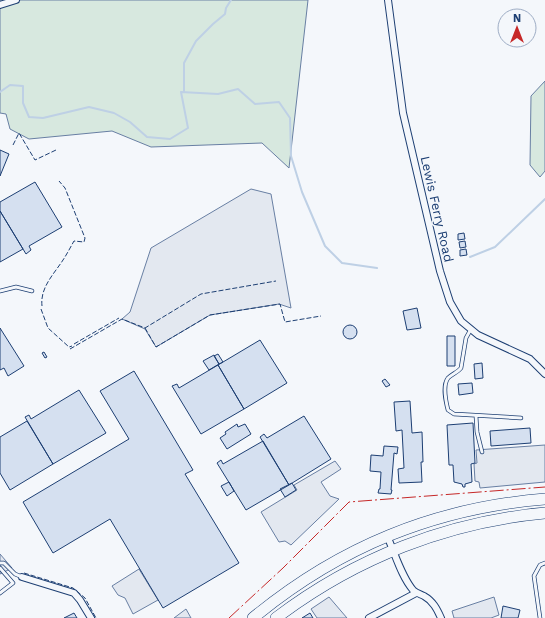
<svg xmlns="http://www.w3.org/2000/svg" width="545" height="618" font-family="'Work Sans',sans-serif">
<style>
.green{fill:#d7e8df;stroke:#687fa3}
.parking{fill:#e3e8f0;stroke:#687fa3}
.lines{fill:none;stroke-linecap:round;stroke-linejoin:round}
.stream{stroke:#bed0e5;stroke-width:2}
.building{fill:#d5e0f0;stroke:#1d3f73}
.service-casing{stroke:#1d3f73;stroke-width:4.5}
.minor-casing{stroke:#1d3f73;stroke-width:8}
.trunk-casing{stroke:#1d3f73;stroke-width:12}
.service{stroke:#f4f7fb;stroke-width:3}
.minor{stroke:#f4f7fb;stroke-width:6}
.trunk{stroke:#f4f7fb;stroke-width:11}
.fence{stroke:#1d3f73;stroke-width:1;stroke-dasharray:5 2;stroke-linecap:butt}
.power{stroke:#c62828;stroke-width:1;stroke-dasharray:14 3 2 3;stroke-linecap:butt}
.labels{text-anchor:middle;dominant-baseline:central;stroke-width:3;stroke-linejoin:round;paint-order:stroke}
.street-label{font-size:13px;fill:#1d3f73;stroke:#f4f7fb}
</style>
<rect width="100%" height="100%" fill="#f4f7fb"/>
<!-- green -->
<path class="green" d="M 0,0 L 308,0 L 289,168 L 262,143 L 151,147 L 112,131 L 29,139 L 10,129 L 6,114 L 0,113 Z
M 545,81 L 545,171 L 540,177 L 530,165 L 531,96 Z"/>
<!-- parking -->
<path class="parking" d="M 251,189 L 271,194 L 291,308 L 279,304 L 210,315 L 156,347 L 145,329 L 122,319 L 130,312 L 151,248 Z
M 545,445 L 545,482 L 480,488 L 479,482 L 475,481 L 474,464 L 477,463 L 476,450 Z
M 335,461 L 341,469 L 321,482 L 330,496 L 339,499 L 291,545 L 285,541 L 279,542 L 261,512 L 297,490 L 294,485 Z
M 0,554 L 12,568 L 0,574 Z
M 139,569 L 158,600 L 133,614 L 125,598 L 118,595 L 112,586 Z
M 329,597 L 347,618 L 317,618 L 311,609 Z
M 494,597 L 499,615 L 491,618 L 454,618 L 452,611 Z
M 186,609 L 191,618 L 174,618 Z"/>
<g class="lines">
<!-- stream -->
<path class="stream" d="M 0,92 L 10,85 L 23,86 L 23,103 L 29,117 L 43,118 L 89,107 L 114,113 L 130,122 L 147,137 L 170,139 L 188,128 L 181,92 L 218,94 L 238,89 L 255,104 L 279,102 L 290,118 L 291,156 L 302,192 L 325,246 L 342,263 L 377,268
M 184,92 L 184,63 L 196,41 L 213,24 L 225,14 L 226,8 L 231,0
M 470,257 L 495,247 L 545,199"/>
</g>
<!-- building -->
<path class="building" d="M 0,150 L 9,154 L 0,176 Z
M 35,182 L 62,227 L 29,246 L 31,250 L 26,254 L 0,211 L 0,202 Z
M 0,211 L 23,249 L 0,262 Z
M 464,233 L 465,239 L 458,240 L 458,234 Z
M 465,241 L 466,247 L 460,248 L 459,242 Z
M 466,249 L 467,255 L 460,256 L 460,250 Z
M 417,308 L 421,328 L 407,330 L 403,311 Z
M343 332a7 7 0 1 1 14 0a7 7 0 1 1-14 0Z
M 0,328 L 24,366 L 8,376 L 4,368 L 0,370 Z
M 447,336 L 455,336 L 455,366 L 447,366 Z
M 260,340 L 287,383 L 244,409 L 218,365 Z
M 44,352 L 47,357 L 45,358 L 42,353 Z
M 218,354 L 223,362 L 219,364 L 214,356 Z
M 214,355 L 219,364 L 209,370 L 203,361 Z
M 482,363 L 483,378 L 475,379 L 474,364 Z
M 218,365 L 244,409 L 201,434 L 172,386 L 177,384 L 179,388 Z
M 134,371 L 193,470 L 185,474 L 239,563 L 163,608 L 110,519 L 53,553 L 23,502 L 129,439 L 100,391 Z
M 385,379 L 390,385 L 386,387 L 382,381 Z
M 472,383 L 473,393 L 459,395 L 458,384 Z
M 79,390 L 106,433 L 53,464 L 25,417 L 29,415 L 31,419 Z
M 410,401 L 412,433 L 422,432 L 423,462 L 421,462 L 422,482 L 399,483 L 398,469 L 404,468 L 402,430 L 396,431 L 394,402 Z
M 304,416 L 331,459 L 289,485 L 260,437 L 264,434 L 267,438 Z
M 27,421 L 53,464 L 10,490 L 0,473 L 0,437 Z
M 473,423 L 475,463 L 471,464 L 472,482 L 465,484 L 465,487 L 463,487 L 462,484 L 454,482 L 453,465 L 449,465 L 447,425 Z
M 237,424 L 238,427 L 245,424 L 251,434 L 227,449 L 220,438 L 226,434 L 225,432 Z
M 530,428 L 531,443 L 491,446 L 490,431 Z
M 263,441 L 289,485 L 246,510 L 217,463 L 221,460 L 223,464 Z
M 384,446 L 398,447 L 397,454 L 394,453 L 391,490 L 392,490 L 391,494 L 378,493 L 379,489 L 380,489 L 381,472 L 370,471 L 371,455 L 383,456 Z
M 229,482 L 234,491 L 227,496 L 221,486 Z
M 292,483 L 296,490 L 285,497 L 280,489 Z
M 503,606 L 520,610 L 518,618 L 501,618 Z
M 74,613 L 77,618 L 64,618 Z
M 310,613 L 313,618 L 302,618 Z"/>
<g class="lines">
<defs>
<path id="service" d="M 0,291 L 16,287 L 32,291
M 471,329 L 466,338 L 461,368 C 458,372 452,374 448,378 C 442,386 446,402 448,410 L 454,414 L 521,418
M 476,416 L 477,432 L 482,452
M 0,563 L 4,563 L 15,574 L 22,577
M 0,568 L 13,583 L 0,593
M 540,618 L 534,576 L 540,565 L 545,563"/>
<path id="minor" d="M 388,0 L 403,113 L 440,271 L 450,302 L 461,321 L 478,335 L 530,359 L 545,374
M 0,5 L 16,0
M 387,536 C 395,553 401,576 413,590 C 416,593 420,594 424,596 C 433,601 437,609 441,618
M 22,577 L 74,593 L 80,600 L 91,618
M 369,618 L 416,593"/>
<path id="trunk" d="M 253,618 C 339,547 434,508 545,499
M 276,618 C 355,558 447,522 545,513"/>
</defs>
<!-- service casing -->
<use href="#service" class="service-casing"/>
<!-- minor casing -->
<use href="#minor" class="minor-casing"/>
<!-- trunk casing -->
<use href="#trunk" class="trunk-casing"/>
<!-- service -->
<use href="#service" class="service"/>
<!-- minor -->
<use href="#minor" class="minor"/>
<!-- trunk -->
<use href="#trunk" class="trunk"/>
<!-- fence -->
<path class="fence" d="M 13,145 L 19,133 L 35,160 L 56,150
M 42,306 C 40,289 52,276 61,263 C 66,256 70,248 74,241 L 84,242 L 85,238 L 65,188 L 59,181
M 41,309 L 48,328 L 69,347 L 72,346
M 145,328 L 156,347 L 210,315 L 280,304 L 285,322 L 321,316
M 74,344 L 119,318
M 70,349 L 122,319 L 145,328 L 201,294 L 276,281
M 24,573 L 73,588 L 85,598 L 96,618"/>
<!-- power -->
<path class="power" d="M 229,618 L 283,568 L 349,502 L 545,487"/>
</g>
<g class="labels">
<!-- street labels -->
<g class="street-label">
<text transform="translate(437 209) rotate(77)">Lewis Ferry Road</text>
</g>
</g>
<!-- north arrow -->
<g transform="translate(517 28)"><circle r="19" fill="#f4f7fb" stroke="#9eadc5"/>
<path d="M0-3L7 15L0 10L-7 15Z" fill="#c62828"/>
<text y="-6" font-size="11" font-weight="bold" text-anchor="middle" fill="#1d3f73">N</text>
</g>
</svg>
